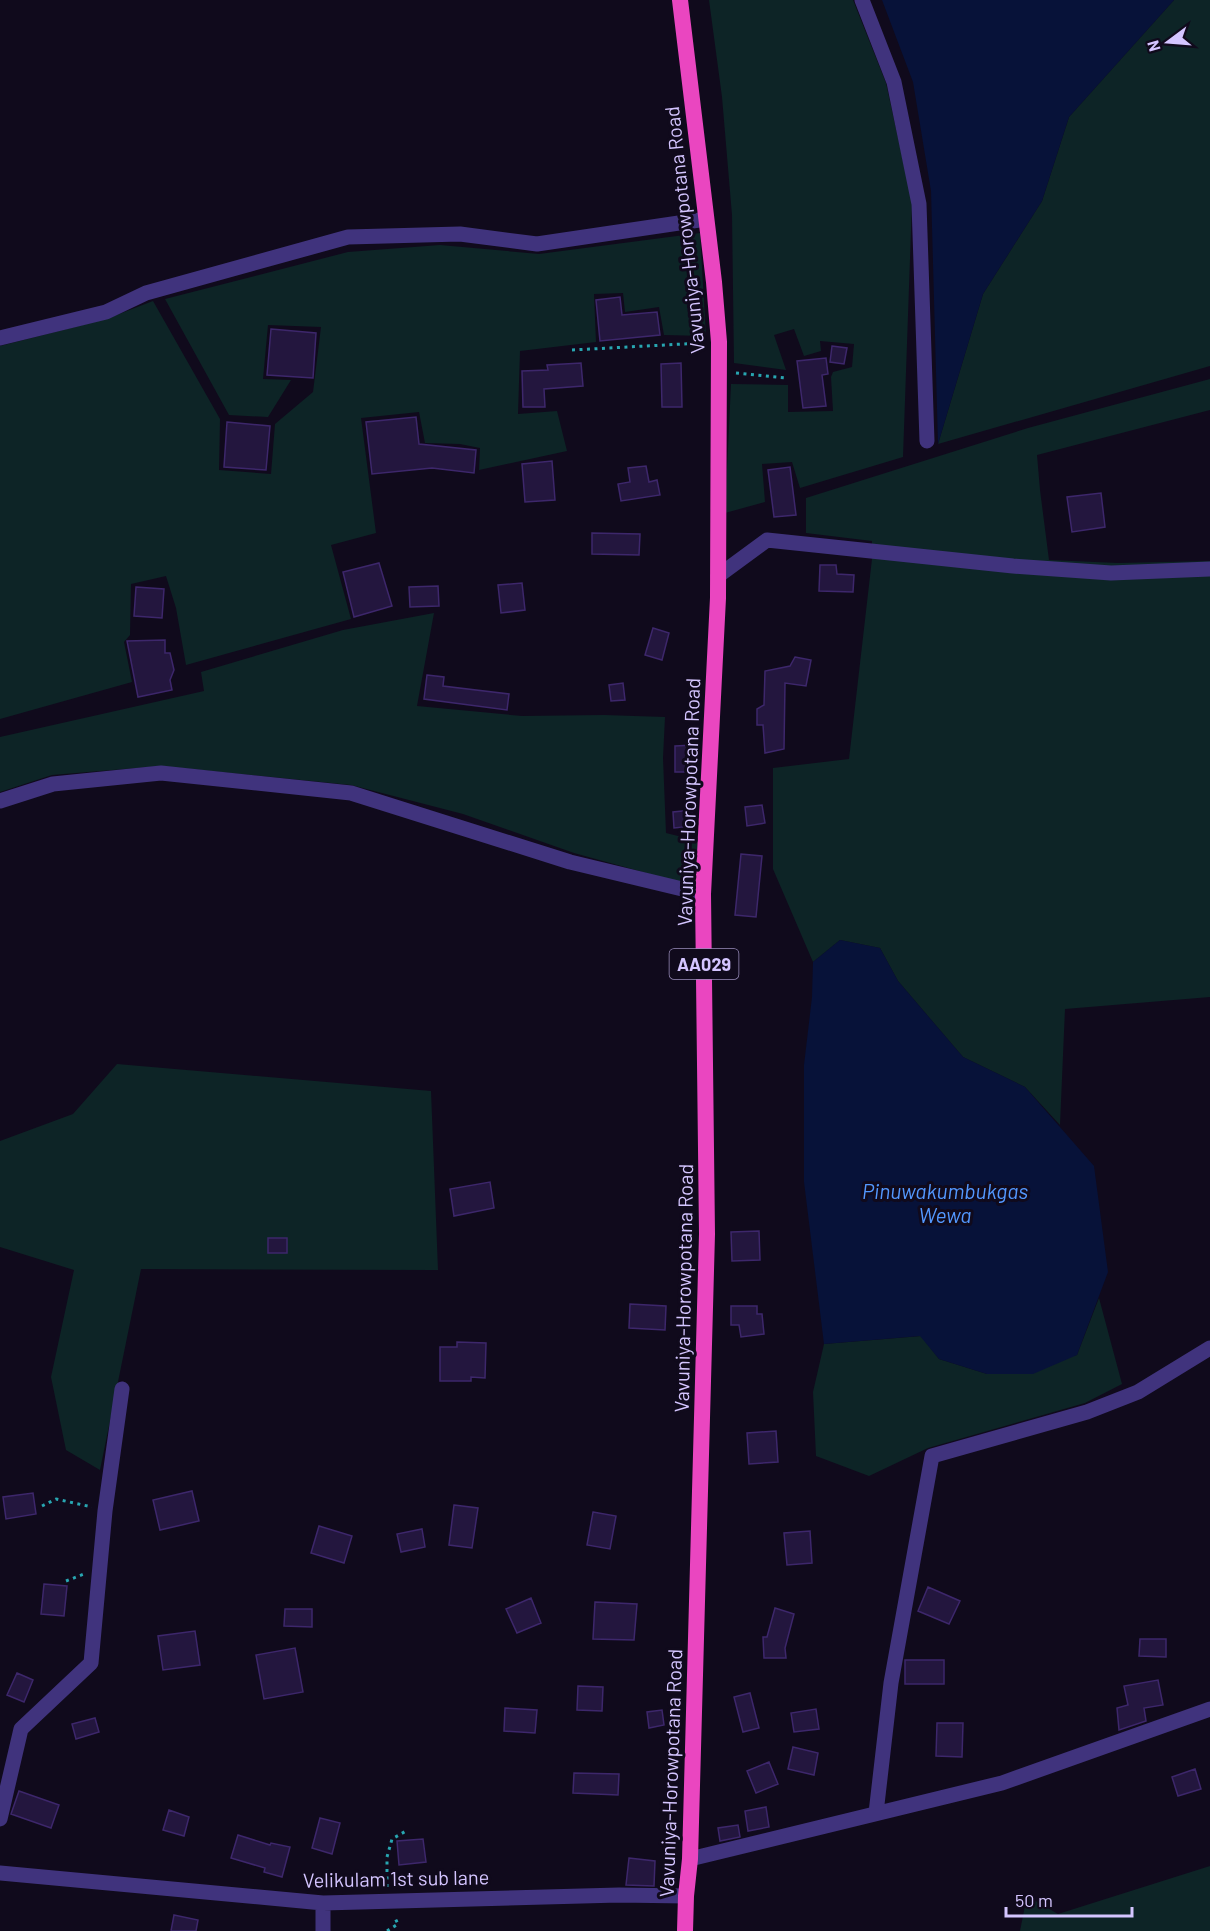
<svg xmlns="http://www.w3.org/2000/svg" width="1210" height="1931" font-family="Barlow,sans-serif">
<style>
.green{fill:#0d2426}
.water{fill:#071239}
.building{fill:#23163e;stroke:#3d276b;stroke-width:1.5}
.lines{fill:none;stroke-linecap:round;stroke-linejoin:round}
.path{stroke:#28a6b1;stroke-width:3;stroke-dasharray:3 4.5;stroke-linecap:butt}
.minor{stroke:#40337d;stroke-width:15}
.trunk{stroke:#ea46c0;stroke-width:16}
.labels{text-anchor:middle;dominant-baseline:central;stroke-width:6;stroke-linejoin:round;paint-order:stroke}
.shield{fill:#100a1c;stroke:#998dbb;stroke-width:1.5}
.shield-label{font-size:18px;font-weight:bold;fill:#d4c5ff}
.street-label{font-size:20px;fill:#d4c5ff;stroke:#100a1c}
.water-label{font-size:21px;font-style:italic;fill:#5398ff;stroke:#100a1c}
</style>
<rect width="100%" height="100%" fill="#100a1c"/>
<!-- green -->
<path class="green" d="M 709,0 L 853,0 L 886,83 L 912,202 L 903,457 L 800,488 L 792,462 L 762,464 L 765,502 L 725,513 L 731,384 L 788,385 L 788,412 L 833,411 L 831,377 L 833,372 L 852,367 L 854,344 L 820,341 L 821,351 L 804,356 L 794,329 L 774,335 L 786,370 L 734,363 L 732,215 L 722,97 Z
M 1174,0 L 1210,0 L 1210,366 L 938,444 L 983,294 L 1042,201 L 1069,117 Z
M 700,233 L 706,336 L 664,335 L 659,307 L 625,312 L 623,293 L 594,294 L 596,342 L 520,351 L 518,414 L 557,411 L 567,451 L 479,470 L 480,448 L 460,444 L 425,443 L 419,412 L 361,418 L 376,533 L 331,545 L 351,619 L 186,665 L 176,608 L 166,576 L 131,584 L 130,635 L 124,642 L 132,682 L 0,719 L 0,346 L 106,319 L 153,301 L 220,419 L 219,470 L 271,474 L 275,424 L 313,392 L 321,327 L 268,325 L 263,379 L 291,380 L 268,417 L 229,415 L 165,299 L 348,252 L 440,245 L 539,254 Z
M 1210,379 L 1210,410 L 1037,455 L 1040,490 L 1049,560 L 1118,563 L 1210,561 L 1210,997 L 1065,1009 L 1060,1125 L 1025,1087 L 963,1057 L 898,981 L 880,948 L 840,940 L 813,962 L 773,869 L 773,768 L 849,759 L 872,559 L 872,541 L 806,533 L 806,498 L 1028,428 Z
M 434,613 L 417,706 L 522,716 L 604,715 L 665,717 L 663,758 L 666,833 L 702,842 L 697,887 L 574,853 L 463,814 L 351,785 L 161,766 L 52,775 L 0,792 L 0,737 L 204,691 L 201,672 L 343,630 Z
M 117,1064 L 431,1091 L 438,1270 L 141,1269 L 100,1470 L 66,1450 L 51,1377 L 74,1270 L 0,1247 L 0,1141 L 73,1114 Z
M 1099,1298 L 1122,1384 L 1085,1403 L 928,1448 L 869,1476 L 816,1456 L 813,1392 L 824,1344 L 921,1336 L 939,1359 L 987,1374 L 1077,1355 Z
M 1210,1866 L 1210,1931 L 1020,1931 L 1027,1896 L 1058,1914 Z"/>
<!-- water -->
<path class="water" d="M 882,0 L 1174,0 L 1069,117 L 1042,201 L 983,294 L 938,444 L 931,191 L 913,82 Z
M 840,940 L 880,948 L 898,981 L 963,1057 L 1025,1087 L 1094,1166 L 1108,1272 L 1077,1355 L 1033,1374 L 987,1374 L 939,1359 L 920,1336 L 824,1344 L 804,1182 L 804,1065 L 812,997 L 813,962 Z"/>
<!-- building -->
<path class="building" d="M 620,297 L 622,315 L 657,312 L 660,335 L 600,341 L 596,300 Z
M 271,329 L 316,333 L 313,378 L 267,375 Z
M 832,346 L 847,348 L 844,364 L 830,362 Z
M 826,358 L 828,374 L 822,375 L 826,406 L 803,408 L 797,361 Z
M 581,363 L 583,386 L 544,389 L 545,407 L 523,407 L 522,371 L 548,370 L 547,365 Z
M 681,363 L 682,407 L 662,407 L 661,364 Z
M 416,417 L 419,444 L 476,450 L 474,473 L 432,468 L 372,474 L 366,422 Z
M 227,422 L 270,426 L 266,470 L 224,467 Z
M 552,461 L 555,500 L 525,502 L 522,464 Z
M 646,466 L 649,482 L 657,480 L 660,495 L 621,501 L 618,484 L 630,482 L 628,468 Z
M 790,467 L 796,515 L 774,517 L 768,470 Z
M 1101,493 L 1105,527 L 1072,532 L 1067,497 Z
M 592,533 L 640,534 L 639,555 L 592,554 Z
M 379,563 L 392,606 L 354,617 L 343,572 Z
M 820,565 L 836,565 L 837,574 L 854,575 L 853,592 L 819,591 Z
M 522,583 L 525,610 L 501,613 L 498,585 Z
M 438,586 L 439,606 L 410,607 L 409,587 Z
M 136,587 L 164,589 L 162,618 L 134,616 Z
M 653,628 L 669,633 L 662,660 L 645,655 Z
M 165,640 L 165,653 L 170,653 L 174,670 L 170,680 L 172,690 L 138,697 L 127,641 Z
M 795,657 L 811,660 L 806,686 L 785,683 L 784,749 L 765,753 L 763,725 L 757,725 L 757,709 L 764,705 L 765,671 L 790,666 Z
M 427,675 L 444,677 L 443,686 L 509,694 L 507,710 L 424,699 Z
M 623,683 L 625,700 L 611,701 L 609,685 Z
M 695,745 L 695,772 L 675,772 L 675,746 Z
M 762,805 L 765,823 L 747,826 L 745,807 Z
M 692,810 L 694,826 L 674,828 L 673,812 Z
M 741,854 L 762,856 L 756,917 L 735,915 Z
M 490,1182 L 494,1208 L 454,1216 L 450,1189 Z
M 759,1231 L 760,1260 L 732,1261 L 731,1232 Z
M 268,1238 L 287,1238 L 287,1253 L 268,1253 Z
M 630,1304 L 666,1306 L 665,1330 L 629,1328 Z
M 731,1306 L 757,1306 L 757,1314 L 762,1314 L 764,1334 L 741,1337 L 739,1325 L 731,1325 Z
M 457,1342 L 486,1343 L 485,1378 L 471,1377 L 471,1381 L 440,1381 L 440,1347 L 457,1347 Z
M 776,1431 L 778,1462 L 749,1464 L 747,1433 Z
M 192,1491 L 199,1521 L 160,1530 L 153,1500 Z
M 33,1493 L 36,1514 L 6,1519 L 3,1497 Z
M 454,1505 L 478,1508 L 472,1548 L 449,1545 Z
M 593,1512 L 616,1516 L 610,1549 L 587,1545 Z
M 319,1526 L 352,1536 L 344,1563 L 311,1553 Z
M 422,1529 L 425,1547 L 401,1552 L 397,1534 Z
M 810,1531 L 812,1563 L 787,1565 L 784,1533 Z
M 44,1584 L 67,1586 L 64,1616 L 41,1614 Z
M 928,1587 L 960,1601 L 949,1624 L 918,1611 Z
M 531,1598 L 541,1623 L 517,1633 L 506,1609 Z
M 595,1602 L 637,1604 L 634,1640 L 593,1639 Z
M 775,1608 L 794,1614 L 785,1648 L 786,1658 L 764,1658 L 763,1637 L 767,1637 Z
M 285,1609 L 312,1609 L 312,1627 L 284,1626 Z
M 195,1631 L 200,1665 L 163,1670 L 158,1636 Z
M 1140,1639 L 1166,1639 L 1166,1657 L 1139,1656 Z
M 295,1648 L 303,1692 L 264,1699 L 256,1655 Z
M 905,1660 L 944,1660 L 944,1684 L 905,1684 Z
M 17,1673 L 33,1680 L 24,1702 L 7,1695 Z
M 1158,1680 L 1163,1705 L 1144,1708 L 1146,1721 L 1119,1730 L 1117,1708 L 1128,1705 L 1124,1686 Z
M 578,1686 L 603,1687 L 602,1711 L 577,1710 Z
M 750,1693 L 759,1728 L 743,1732 L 734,1697 Z
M 505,1708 L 537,1710 L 535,1733 L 504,1731 Z
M 816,1709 L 819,1729 L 794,1732 L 791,1713 Z
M 662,1710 L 664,1725 L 649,1728 L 647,1712 Z
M 95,1718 L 99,1732 L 76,1739 L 72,1724 Z
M 937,1723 L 963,1723 L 962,1757 L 936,1756 Z
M 793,1747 L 818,1753 L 814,1775 L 788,1769 Z
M 769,1762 L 778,1784 L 756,1793 L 747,1771 Z
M 1195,1769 L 1201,1789 L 1178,1796 L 1172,1777 Z
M 574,1773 L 619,1774 L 618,1795 L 573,1793 Z
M 19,1791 L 59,1805 L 51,1828 L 11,1814 Z
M 766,1807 L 769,1827 L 748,1831 L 745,1811 Z
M 169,1810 L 189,1817 L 184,1836 L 163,1830 Z
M 320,1818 L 340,1823 L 332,1854 L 312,1848 Z
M 738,1825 L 740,1837 L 720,1841 L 718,1828 Z
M 238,1835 L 270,1845 L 271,1843 L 290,1847 L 282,1877 L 264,1872 L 265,1868 L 231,1858 Z
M 423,1839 L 426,1862 L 399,1865 L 397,1841 Z
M 629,1858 L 655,1861 L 654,1886 L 626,1885 Z
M 174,1915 L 198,1920 L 196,1931 L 171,1931 Z"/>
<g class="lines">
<!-- path -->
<path class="path" d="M 572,350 L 702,343
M 736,373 L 787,378
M 42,1506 L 56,1499 L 92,1507
M 66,1581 L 84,1574
M 387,1887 L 387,1857 L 392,1839 L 406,1831
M 387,1931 L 398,1924 L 394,1916"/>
<!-- minor -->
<path class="minor" d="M 862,0 L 894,82 L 919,204 L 927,441
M 0,338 L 106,312 L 146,293 L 348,237 L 460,234 L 537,244 L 706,219
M 718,576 L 767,540 L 1013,566 L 1111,573 L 1210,569
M 0,801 L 53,784 L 161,773 L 351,793 L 570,862 L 703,894
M 876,1813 L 891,1683 L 932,1456 L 1087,1412 L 1138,1392 L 1210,1348
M 0,1819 L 21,1729 L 91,1663 L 105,1511 L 122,1389
M 690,1859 L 1002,1783 L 1210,1709
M 0,1873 L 323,1903 L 619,1895 L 686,1896
M 323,1931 L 323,1903"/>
<!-- trunk -->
<path class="trunk" d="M 680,0 L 714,282 L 719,342 L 718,598 L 703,894 L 707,1234 L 690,1859 L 686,1896 L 685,1931"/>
</g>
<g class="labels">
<!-- shield labels -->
<rect class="shield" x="669.5" y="949" width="69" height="30" rx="4.5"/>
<g class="shield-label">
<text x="704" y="964">AA029</text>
</g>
<!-- street labels -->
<g class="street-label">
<text transform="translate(684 230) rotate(-96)">Vavuniya-Horowpotana Road</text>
<text transform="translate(688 802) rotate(-88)">Vavuniya-Horowpotana Road</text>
<text transform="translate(683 1288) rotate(-89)">Vavuniya-Horowpotana Road</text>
<text transform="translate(670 1773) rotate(-88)">Vavuniya-Horowpotana Road</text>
<text transform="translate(396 1878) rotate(-1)">Velikulam 1st sub lane</text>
</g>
<!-- water labels -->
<g class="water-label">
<text x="945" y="1190">Pinuwakumbukgas<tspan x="945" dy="24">Wewa</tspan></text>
</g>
</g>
<!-- north arrow -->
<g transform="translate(1168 42) rotate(254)" stroke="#100a1c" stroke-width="4.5" paint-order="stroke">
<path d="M0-4.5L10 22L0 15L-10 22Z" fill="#d4c5ff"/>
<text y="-9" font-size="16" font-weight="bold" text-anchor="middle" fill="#d4c5ff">N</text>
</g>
<!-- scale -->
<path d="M1006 1907v9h126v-9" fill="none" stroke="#d4c5ff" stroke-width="3"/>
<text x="1015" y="1907" font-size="18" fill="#d4c5ff" stroke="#100a1c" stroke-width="4.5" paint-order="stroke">50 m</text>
</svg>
